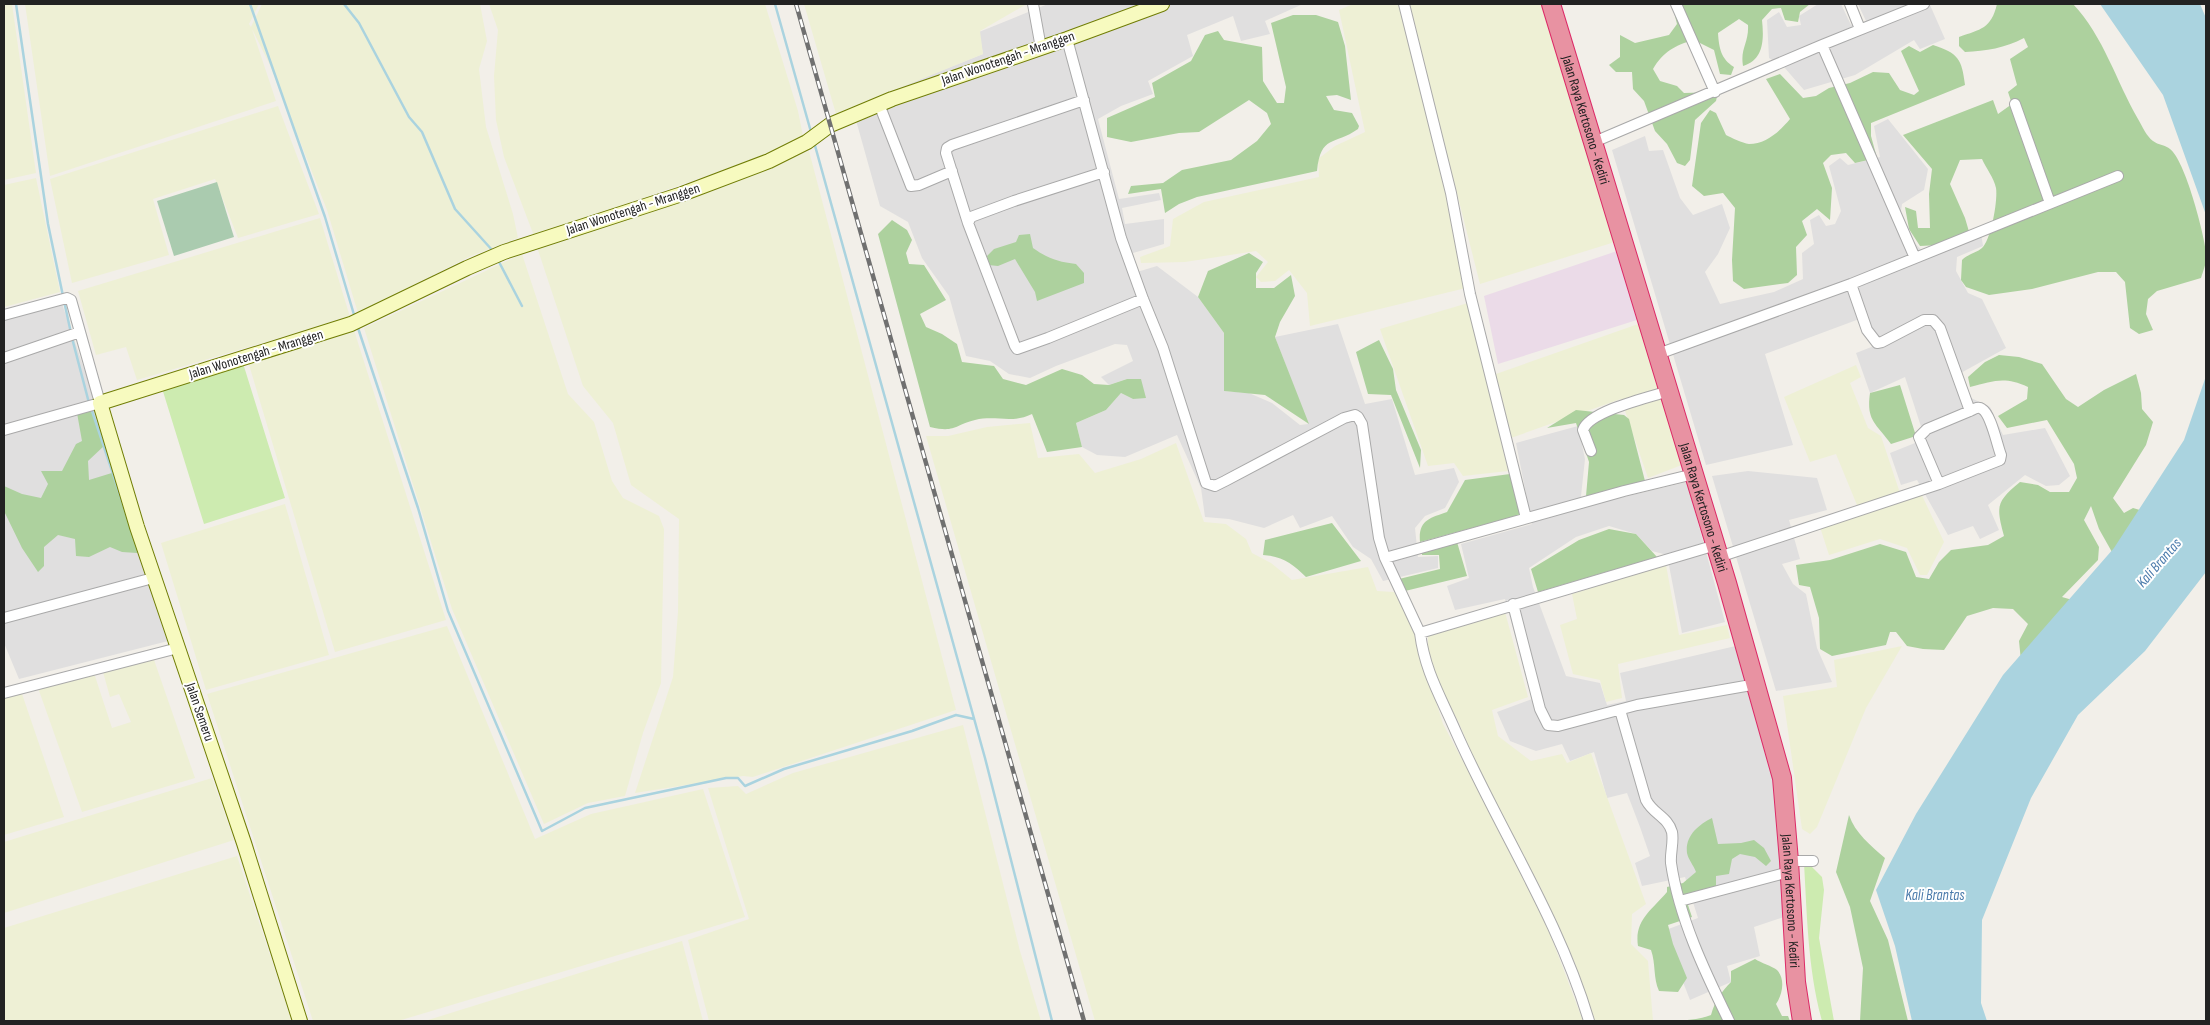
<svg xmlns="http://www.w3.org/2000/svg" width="2210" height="1025" font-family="'Sofia Sans Condensed',sans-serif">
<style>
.residential{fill:#e0dfdf}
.industrial{fill:#ebdbe8}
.farmland{fill:#eef0d5}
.grass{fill:#cdebb0}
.forest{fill:#add19e}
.cemetery{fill:#aacbaf}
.water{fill:#aad3df}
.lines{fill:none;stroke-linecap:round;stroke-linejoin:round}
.stream{stroke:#aad3df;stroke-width:2.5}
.street-casing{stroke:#a9a9a9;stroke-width:12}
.secondary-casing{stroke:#707d05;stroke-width:16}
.highway-casing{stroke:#dc2a67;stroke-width:20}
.street{stroke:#fff;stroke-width:10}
.secondary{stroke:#f7fabf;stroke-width:14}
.highway{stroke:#e892a2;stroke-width:18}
.rail-casing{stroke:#707070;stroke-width:4.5}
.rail{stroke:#fff;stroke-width:2.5;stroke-dasharray:8;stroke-linecap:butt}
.labels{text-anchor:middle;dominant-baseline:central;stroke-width:4;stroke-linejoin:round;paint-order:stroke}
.street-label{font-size:14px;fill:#222;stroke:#fff}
.water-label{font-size:15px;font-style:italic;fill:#4a7aab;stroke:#fff}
</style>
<rect width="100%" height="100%" fill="#f2efe9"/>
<!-- residential -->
<path class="residential" d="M 1048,4 L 1303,4 L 1265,21 L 1270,34 L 1241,41 L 1233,16 L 1187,35 L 1193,56 L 1148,81 L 1153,94 L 1121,106 L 1098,119 L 1119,199 L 1159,193 L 1161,200 L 1122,208 L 1125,224 L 1164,219 L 1164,244 L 1133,253 L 1137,272 L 1157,266 L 1198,297 L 1224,333 L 1224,391 L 1249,393 L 1272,403 L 1300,425 L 1308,424 L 1275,337 L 1338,324 L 1365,404 L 1392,399 L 1415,475 L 1454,468 L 1459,482 L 1445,508 L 1425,516 L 1415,528 L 1418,557 L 1438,556 L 1438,568 L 1383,581 L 1371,559 L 1353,547 L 1332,516 L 1300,528 L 1293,515 L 1264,528 L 1229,519 L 1205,517 L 1201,488 L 1177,435 L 1125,457 L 1097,455 L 1082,447 L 1076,423 L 1106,410 L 1121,393 L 1133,399 L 1127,379 L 1109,385 L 1101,377 L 1133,361 L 1127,345 L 1115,344 L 1056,366 L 1030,378 L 1009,374 L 990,361 L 966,356 L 949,296 L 922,258 L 908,222 L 880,206 L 852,106 L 983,54 L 979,32 Z
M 1818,4 L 1841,4 L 1851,25 L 1866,21 L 1858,4 L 1931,4 L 1930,5 L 1945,39 L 1920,49 L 1914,40 L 1855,75 L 1804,90 L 1784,67 L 1769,58 L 1767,20 L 1779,12 L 1787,27 L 1801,25 L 1799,16 Z
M 1888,119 L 1928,169 L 1924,190 L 1902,204 L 1900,218 L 1913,241 L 1924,253 L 1981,233 L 1983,246 L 1957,257 L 1956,271 L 1968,293 L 1982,299 L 2006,348 L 1959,374 L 1969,397 L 1990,407 L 2003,435 L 2045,428 L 2070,476 L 2059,485 L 2046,486 L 2025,475 L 1988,505 L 1999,530 L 1980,539 L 1973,526 L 1948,535 L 1917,480 L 1901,485 L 1890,453 L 1925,439 L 1905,377 L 1870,393 L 1856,353 L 1874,346 L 1862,318 L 1765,354 L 1793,445 L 1706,465 L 1612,150 L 1645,136 L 1649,151 L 1663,150 L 1680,198 L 1693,215 L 1722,204 L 1730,228 L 1718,254 L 1705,272 L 1720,304 L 1774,292 L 1803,279 L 1802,253 L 1814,244 L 1810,220 L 1819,215 L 1826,226 L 1835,224 L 1841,211 L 1829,166 L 1840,158 L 1848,165 L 1880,157 L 1874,126 Z
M 59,295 L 176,639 L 19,679 L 4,643 L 4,312 Z
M 1578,426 L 1585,459 L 1581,496 L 1586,506 L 1687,482 L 1725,622 L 1682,633 L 1667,555 L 1652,551 L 1636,534 L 1609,526 L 1576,537 L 1529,568 L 1533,587 L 1566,676 L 1600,683 L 1607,705 L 1626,701 L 1620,673 L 1740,645 L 1771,752 L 1778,818 L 1784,917 L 1754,927 L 1760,956 L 1727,966 L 1731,982 L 1690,1000 L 1663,931 L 1698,918 L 1685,877 L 1642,886 L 1635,863 L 1650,856 L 1640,827 L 1627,793 L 1607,798 L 1594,752 L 1570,761 L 1562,744 L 1536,751 L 1510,741 L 1497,712 L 1532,699 L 1505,599 L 1455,610 L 1447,586 L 1469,578 L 1461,544 L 1532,524 L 1516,443 Z
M 1748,471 L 1817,478 L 1827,510 L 1789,520 L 1800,559 L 1782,564 L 1793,584 L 1806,594 L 1817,648 L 1832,682 L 1776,691 L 1712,476 Z"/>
<!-- industrial -->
<path class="industrial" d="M 1620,250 L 1640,319 L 1498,364 L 1484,296 Z"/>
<!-- farmland -->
<path class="farmland" d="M 4,4 L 12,4 L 36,173 L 4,180 Z
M 25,4 L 242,4 L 244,6 L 243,4 L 259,4 L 249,24 L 251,27 L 262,4 L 480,4 L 487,41 L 479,69 L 486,127 L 513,214 L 518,238 L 471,256 L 358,313 L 327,210 L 270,65 L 252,29 L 276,101 L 50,176 Z
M 489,4 L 765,4 L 798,111 L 803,136 L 755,159 L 534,236 L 504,157 L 496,120 L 494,76 L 498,30 Z
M 804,4 L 1025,4 L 1025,5 L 980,31 L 983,54 L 836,114 Z
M 1353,4 L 1399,4 L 1470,287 L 1310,326 L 1307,293 L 1289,270 L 1275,281 L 1261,282 L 1256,277 L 1268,262 L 1256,251 L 1185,262 L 1141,263 L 1140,257 L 1170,246 L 1173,219 L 1204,202 L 1319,177 L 1318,159 L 1335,146 L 1365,132 L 1339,10 Z
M 1409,4 L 1548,4 L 1618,241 L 1480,284 Z
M 278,106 L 319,214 L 238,238 L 215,179 L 153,199 L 169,255 L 72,283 L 50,179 Z
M 809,151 L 956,710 L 753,777 L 743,776 L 635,793 L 673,677 L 678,612 L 679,519 L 631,485 L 613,423 L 583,386 L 537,247 Z
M 36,178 L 60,292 L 4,307 L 4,185 Z
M 320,218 L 350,317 L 137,380 L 126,347 L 96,355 L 78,291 Z
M 522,254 L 568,394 L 594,422 L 612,481 L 623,498 L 659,516 L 664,529 L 661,683 L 643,733 L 625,796 L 588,803 L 544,824 L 452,609 L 364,328 Z
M 1468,303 L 1508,471 L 1463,476 L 1454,463 L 1428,466 L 1380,329 Z
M 1644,322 L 1687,463 L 1648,478 L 1621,399 L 1508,439 L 1493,375 Z
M 353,327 L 446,620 L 335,652 L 247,358 Z
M 1856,365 L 1861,377 L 1850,383 L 1868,428 L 1881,436 L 1900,493 L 1919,489 L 1944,542 L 1927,575 L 1920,575 L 1907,548 L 1880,539 L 1829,555 L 1820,527 L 1859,510 L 1836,454 L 1810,462 L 1784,397 Z
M 1030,423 L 1038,458 L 1079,454 L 1095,473 L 1141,459 L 1176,443 L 1204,522 L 1226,524 L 1246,539 L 1252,553 L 1271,563 L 1292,580 L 1368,567 L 1377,591 L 1394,592 L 1413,628 L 1443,724 L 1505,839 L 1549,931 L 1583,1021 L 1095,1021 L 926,436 L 948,436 L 987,427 Z
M 285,504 L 329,655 L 206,690 L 161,543 Z
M 1666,565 L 1679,635 L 1727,625 L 1730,638 L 1618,664 L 1622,698 L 1606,702 L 1600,680 L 1573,674 L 1560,625 L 1577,619 L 1572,594 Z
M 1505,612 L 1528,697 L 1492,710 L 1498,736 L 1531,761 L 1562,754 L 1567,763 L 1591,753 L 1646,904 L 1632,914 L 1631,944 L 1648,961 L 1653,1021 L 1593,1021 L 1575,963 L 1539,885 L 1485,786 L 1459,723 L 1432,671 L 1428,652 L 1428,635 Z
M 447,626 L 535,839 L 591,814 L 703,789 L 745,917 L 398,1021 L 313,1021 L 207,694 Z
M 1902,646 L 1866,708 L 1817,827 L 1810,834 L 1802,829 L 1783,696 L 1837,687 L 1834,660 Z
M 153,657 L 195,778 L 82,812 L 37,685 L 94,673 L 112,728 L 131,722 L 119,694 L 110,697 L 103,672 Z
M 21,691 L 64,817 L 4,835 L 4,696 Z
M 963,725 L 1020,951 L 1041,1021 L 709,1021 L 688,940 L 749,919 L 708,788 L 738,786 L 746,794 L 793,773 Z
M 212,778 L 234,840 L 4,913 L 4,842 Z
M 237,856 L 292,1021 L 4,1021 L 4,928 Z
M 682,941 L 703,1021 L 425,1021 Z"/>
<!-- grass -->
<path class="grass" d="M 242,360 L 285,498 L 204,524 L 161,385 Z
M 1804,863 L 1812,867 L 1822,877 L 1824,890 L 1819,938 L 1834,1021 L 1822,1021 C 1808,970 1807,916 1804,863 Z"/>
<!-- forest -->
<path class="forest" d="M 1683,4 L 1810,4 L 1800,12 L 1798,22 L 1785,20 L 1781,8 L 1772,9 L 1762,20 C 1764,39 1764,60 1743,66 C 1740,48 1749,43 1748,25 L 1739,19 L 1718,33 C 1719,48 1721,59 1734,67 L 1731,75 L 1720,74 L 1714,50 L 1694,40 C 1675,45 1663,52 1653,69 L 1660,81 L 1677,86 L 1684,93 L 1718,92 L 1716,101 L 1695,120 L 1690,160 L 1685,166 L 1677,163 L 1667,144 L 1655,131 L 1644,101 L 1633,89 L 1632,72 L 1616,72 L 1609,65 L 1620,57 L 1620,35 L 1635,43 L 1669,35 L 1677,24 L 1674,12 Z
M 1997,4 L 2073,4 C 2104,37 2116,81 2138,119 C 2142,126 2147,137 2153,141 C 2158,145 2166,145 2170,149 C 2185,160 2204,233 2206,252 C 2207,262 2204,269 2201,278 L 2157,291 L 2148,299 L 2146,314 L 2153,330 L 2139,334 L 2130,328 L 2125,282 L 2116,272 L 2098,272 L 2032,289 L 1989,295 L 1966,287 L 1961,280 L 1962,260 C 1968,254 1976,253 1982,248 C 1991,240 1998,200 1996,188 C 1994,178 1986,168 1982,159 L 1960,160 L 1950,184 L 1965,218 L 1970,235 L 1939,245 L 1920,246 L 1909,229 L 1905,207 L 1916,211 L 1918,228 L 1930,228 L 1929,194 L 1932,169 L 1903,135 L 1993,100 L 1998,114 L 2012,104 L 2008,92 L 2017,85 L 2010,59 L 2028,47 L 2024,38 C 2005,48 1986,51 1965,52 L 1959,46 L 1959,37 C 1981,29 1991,29 1997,4 Z
M 1293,15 L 1316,15 L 1338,22 L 1345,46 L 1351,100 L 1337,95 L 1326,96 L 1334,110 L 1352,113 L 1359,126 L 1358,129 C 1334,146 1321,134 1317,171 L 1197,197 L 1179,204 L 1165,213 L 1161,189 L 1128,194 L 1131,186 L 1163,183 L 1182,170 L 1231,160 L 1257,141 L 1271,124 L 1267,113 L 1249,100 L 1199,132 L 1179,133 L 1131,142 L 1107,137 L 1107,118 L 1155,97 L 1152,83 L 1191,61 L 1205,35 L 1218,31 L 1224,40 L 1262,47 L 1263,81 L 1277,103 L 1284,103 L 1286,87 L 1271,23 Z
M 1933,45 C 1958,53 1962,59 1965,85 L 1871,123 L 1871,136 L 1877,158 L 1855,163 L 1846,153 L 1831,155 L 1823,163 L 1832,188 L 1830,220 L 1817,209 L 1802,221 L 1807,235 L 1796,247 L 1797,275 L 1788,283 L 1744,289 L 1733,281 L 1732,260 L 1735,208 L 1723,193 L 1704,196 L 1692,186 L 1701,123 L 1710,110 L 1716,113 L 1726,135 C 1732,138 1742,143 1749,144 C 1766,144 1780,131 1790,119 L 1766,79 L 1780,74 L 1803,98 L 1816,96 L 1829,88 L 1850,83 L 1873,72 L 1889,73 L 1900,90 L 1914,95 L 1919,91 L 1901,51 L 1909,46 L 1920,52 Z
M 892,220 L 907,230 L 912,240 L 906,253 L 909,264 L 924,265 L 946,300 L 920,314 L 926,327 L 942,334 L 957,344 L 962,362 L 994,366 L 1003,379 L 1026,385 L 1062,369 L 1082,375 L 1094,384 L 1109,385 L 1127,379 L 1141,379 L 1146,398 L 1133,399 L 1121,393 L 1106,410 L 1076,423 L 1082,447 L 1047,452 L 1032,414 C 1012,424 996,415 975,420 C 954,425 956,433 930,427 L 878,234 Z
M 1030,234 L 1033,248 C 1047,258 1058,262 1076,264 L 1084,273 L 1084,283 L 1037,301 L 1035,292 L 1015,259 L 998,266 L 988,265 L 987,256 L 994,249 L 1016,242 L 1019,235 Z
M 1249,253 L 1263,262 L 1256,273 L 1256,288 L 1274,288 L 1291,275 L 1295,296 L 1280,322 L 1275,337 L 1309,424 L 1265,395 L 1224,391 L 1224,333 L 1198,297 L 1208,271 Z
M 1379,340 L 1393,369 L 1396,390 L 1421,450 L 1420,468 L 1391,395 L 1368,394 L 1356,352 Z
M 1999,355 L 2019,357 L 2042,364 L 2066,399 L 2078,407 L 2104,390 L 2136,374 L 2141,393 L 2142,409 L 2153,422 L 2146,445 L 2113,498 L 2124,513 L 2133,508 L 2150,513 L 2117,561 L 2099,529 L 2091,506 L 2084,520 L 2099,547 L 2098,560 L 2062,597 L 2083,603 L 2021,661 L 2019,641 L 2028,624 L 2013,609 L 1993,608 L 1967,616 L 1944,650 L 1923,649 L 1907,646 L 1896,632 L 1890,632 L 1886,645 L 1832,656 L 1820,649 L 1819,618 L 1810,587 L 1799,585 L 1796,565 L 1830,560 L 1880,544 L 1906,552 L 1916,577 L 1929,579 L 1939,562 L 1951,550 L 1988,545 L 2004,536 C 1996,506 1996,502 2020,482 L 2038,485 L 2050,492 L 2069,492 L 2077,478 L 2074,464 L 2047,420 L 2007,428 L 1998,416 L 2027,399 L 2028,387 C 2004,376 1994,381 1970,387 L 1968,377 L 1985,362 Z
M 1900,385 L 1916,436 L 1891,444 C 1876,423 1866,421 1870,393 Z
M 91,408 L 105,445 L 88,461 L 89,480 L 115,472 L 139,543 L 137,553 L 122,552 L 110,547 L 89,557 L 76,556 L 75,539 L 58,535 L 44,547 L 44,566 L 38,572 L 22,548 L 4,511 L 4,486 L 22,494 L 41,498 L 48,484 L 41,471 L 62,471 L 76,444 L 82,441 L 77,413 Z
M 1576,410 L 1624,415 L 1629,419 L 1645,481 L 1586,496 L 1589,462 L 1576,423 L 1547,428 Z
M 1510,474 L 1520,515 L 1420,542 C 1418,520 1430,518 1447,512 L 1465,480 Z
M 1332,523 L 1361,561 L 1306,577 C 1293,564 1282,556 1263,555 L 1265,540 Z
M 1609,529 L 1636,534 L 1657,557 L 1538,592 L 1531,569 L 1579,540 Z
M 1457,542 L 1467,576 L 1405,591 L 1399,579 L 1440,569 L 1439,555 L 1422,555 L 1422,552 Z
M 1849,815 C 1855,833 1871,846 1885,858 L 1870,901 L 1888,940 L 1908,1021 L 1860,1021 L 1863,968 L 1850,907 L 1836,872 Z
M 1712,818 L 1718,844 L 1741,843 L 1754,840 L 1764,848 L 1771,861 L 1766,866 L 1755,857 L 1740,854 L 1732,859 L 1729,874 L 1716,876 L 1716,886 L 1688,905 L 1692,917 L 1668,925 L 1673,944 L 1687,978 L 1678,992 L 1659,991 C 1653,978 1656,964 1651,950 L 1638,946 C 1634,920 1652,910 1667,892 L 1667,887 L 1683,883 L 1696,872 C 1694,866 1688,859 1687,853 C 1685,836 1698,825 1712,818 Z
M 1755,959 C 1761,963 1772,966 1777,970 C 1786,980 1782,995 1776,1004 L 1782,1016 L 1788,1016 L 1790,1021 L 1657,1021 C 1675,1021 1695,1021 1711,1015 C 1715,1001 1721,992 1731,982 L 1731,971 Z"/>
<!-- cemetery -->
<path class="cemetery" d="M 217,182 L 234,237 L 174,256 L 157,201 Z"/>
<!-- water -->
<path class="water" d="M 2100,4 L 2200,4 L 2206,18 L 2206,215 L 2163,95 Z
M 2206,376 L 2206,572 L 2145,651 L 2078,715 L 2031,798 L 1982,920 L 1981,1003 L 1987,1021 L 1912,1021 L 1895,946 L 1876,890 L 1916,814 L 2003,675 L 2114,548 L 2184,440 Z"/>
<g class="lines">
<!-- stream -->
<path class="stream" d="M 16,4 L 48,224 L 63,296
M 250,4 L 325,217 L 355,318
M 344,4 L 359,23 L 409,117 L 422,132 L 455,209 L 493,251
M 775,4 L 811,132
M 814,142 L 985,758 L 1052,1021
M 498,260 L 522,306
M 64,301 L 71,333
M 357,325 L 418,508 L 448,611 L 542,831 L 585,808 L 726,778 L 738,778 L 745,786 L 784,769 L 912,731 L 956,715 L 974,719
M 72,338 L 89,403
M 91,408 L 128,519"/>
<defs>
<path id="street" d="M 1033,4 L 1041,48
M 1404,4 L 1451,193 L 1470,294 L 1526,518
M 1676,4 L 1715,92
M 1850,4 L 1860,29
M 1067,39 L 1121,238 L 1143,299 L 1163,348 L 1206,483 L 1215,486 L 1225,481 L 1344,418 L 1355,415 L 1358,417 L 1362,424 L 1379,538 L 1385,558 L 1420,633 L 1716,545
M 1822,45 L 1915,258
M 1084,100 L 952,145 L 947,148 L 946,153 L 968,223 L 1015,346 L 1017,349 L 1048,338 L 1143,299
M 879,104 L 911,186 L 919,185 L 952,171
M 2015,104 L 2050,203
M 1594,142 L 1822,45 L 1924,4
M 968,223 L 971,217 L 1014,201 L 1104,172
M 4,315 L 67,298 L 71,300 L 100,403 L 4,430
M 1658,354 L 1851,284 L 2118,176
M 4,358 L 80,332
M 1591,451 L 1583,430 C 1589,411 1650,397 1669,391
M 1939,484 L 2000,460 L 2001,455 C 1997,445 1991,414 1982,409 C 1978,406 1974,409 1970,411
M 1719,557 L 1939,484 L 1919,437 L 1927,429 L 1970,411 L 1940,328 L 1933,320 L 1924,320 L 1882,342 L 1877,343 L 1867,330 L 1851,284
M 1385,558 L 1624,491 L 1694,474
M 1513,604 L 1540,709 L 1548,725 L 1558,726 L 1637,705 L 1757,684
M 4,618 L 153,578
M 1420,633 C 1425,672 1441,697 1456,732 C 1499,829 1559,919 1589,1021
M 4,693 L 178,648
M 1620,710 L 1646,800 C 1653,814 1668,817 1672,832 C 1674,842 1670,853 1671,863 C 1679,918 1705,972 1729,1021
M 1789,861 L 1813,861
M 1680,901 L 1789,872"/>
<path id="secondary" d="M 300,1021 L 244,843 L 137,527 L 100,403 L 351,324 L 467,268 L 504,252 L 682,194 L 769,161 L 807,142 L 830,125 L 892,99 L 1067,39 L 1162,4"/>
<g id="highway">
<path id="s1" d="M 1551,4 L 1727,583 L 1782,778 L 1789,861 L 1796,982 L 1802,1021"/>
</g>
</defs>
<!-- street casing -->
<use href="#street" class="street-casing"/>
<!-- secondary casing -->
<use href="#secondary" class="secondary-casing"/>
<!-- highway casing -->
<use href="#highway" class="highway-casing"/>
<!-- street -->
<use href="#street" class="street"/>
<!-- secondary -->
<use href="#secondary" class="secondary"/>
<!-- highway -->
<use href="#highway" class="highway"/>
<defs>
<path id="rail" d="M 796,4 L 1084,1021"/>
</defs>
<!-- rail casing -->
<use href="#rail" class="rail-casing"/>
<!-- rail -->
<use href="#rail" class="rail"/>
</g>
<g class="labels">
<!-- street labels -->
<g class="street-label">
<text transform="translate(1008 58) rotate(-19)">Jalan Wonotengah - Mranggen</text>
<text stroke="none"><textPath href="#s1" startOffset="121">Jalan Raya Kertosono - Kediri</textPath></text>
<text transform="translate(633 209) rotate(-18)">Jalan Wonotengah - Mranggen</text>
<text transform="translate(256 354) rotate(-17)">Jalan Wonotengah - Mranggen</text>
<text stroke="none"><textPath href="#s1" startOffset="526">Jalan Raya Kertosono - Kediri</textPath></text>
<text transform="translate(200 712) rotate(71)">Jalan Semeru</text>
<text stroke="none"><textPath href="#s1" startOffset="931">Jalan Raya Kertosono - Kediri</textPath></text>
</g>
<!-- water labels -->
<g class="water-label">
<text transform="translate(2159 563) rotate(-49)">Kali Brantas</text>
<text x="1935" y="895">Kali Brantas</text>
</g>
</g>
<!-- border -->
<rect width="2210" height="1025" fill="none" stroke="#222222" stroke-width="10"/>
</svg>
